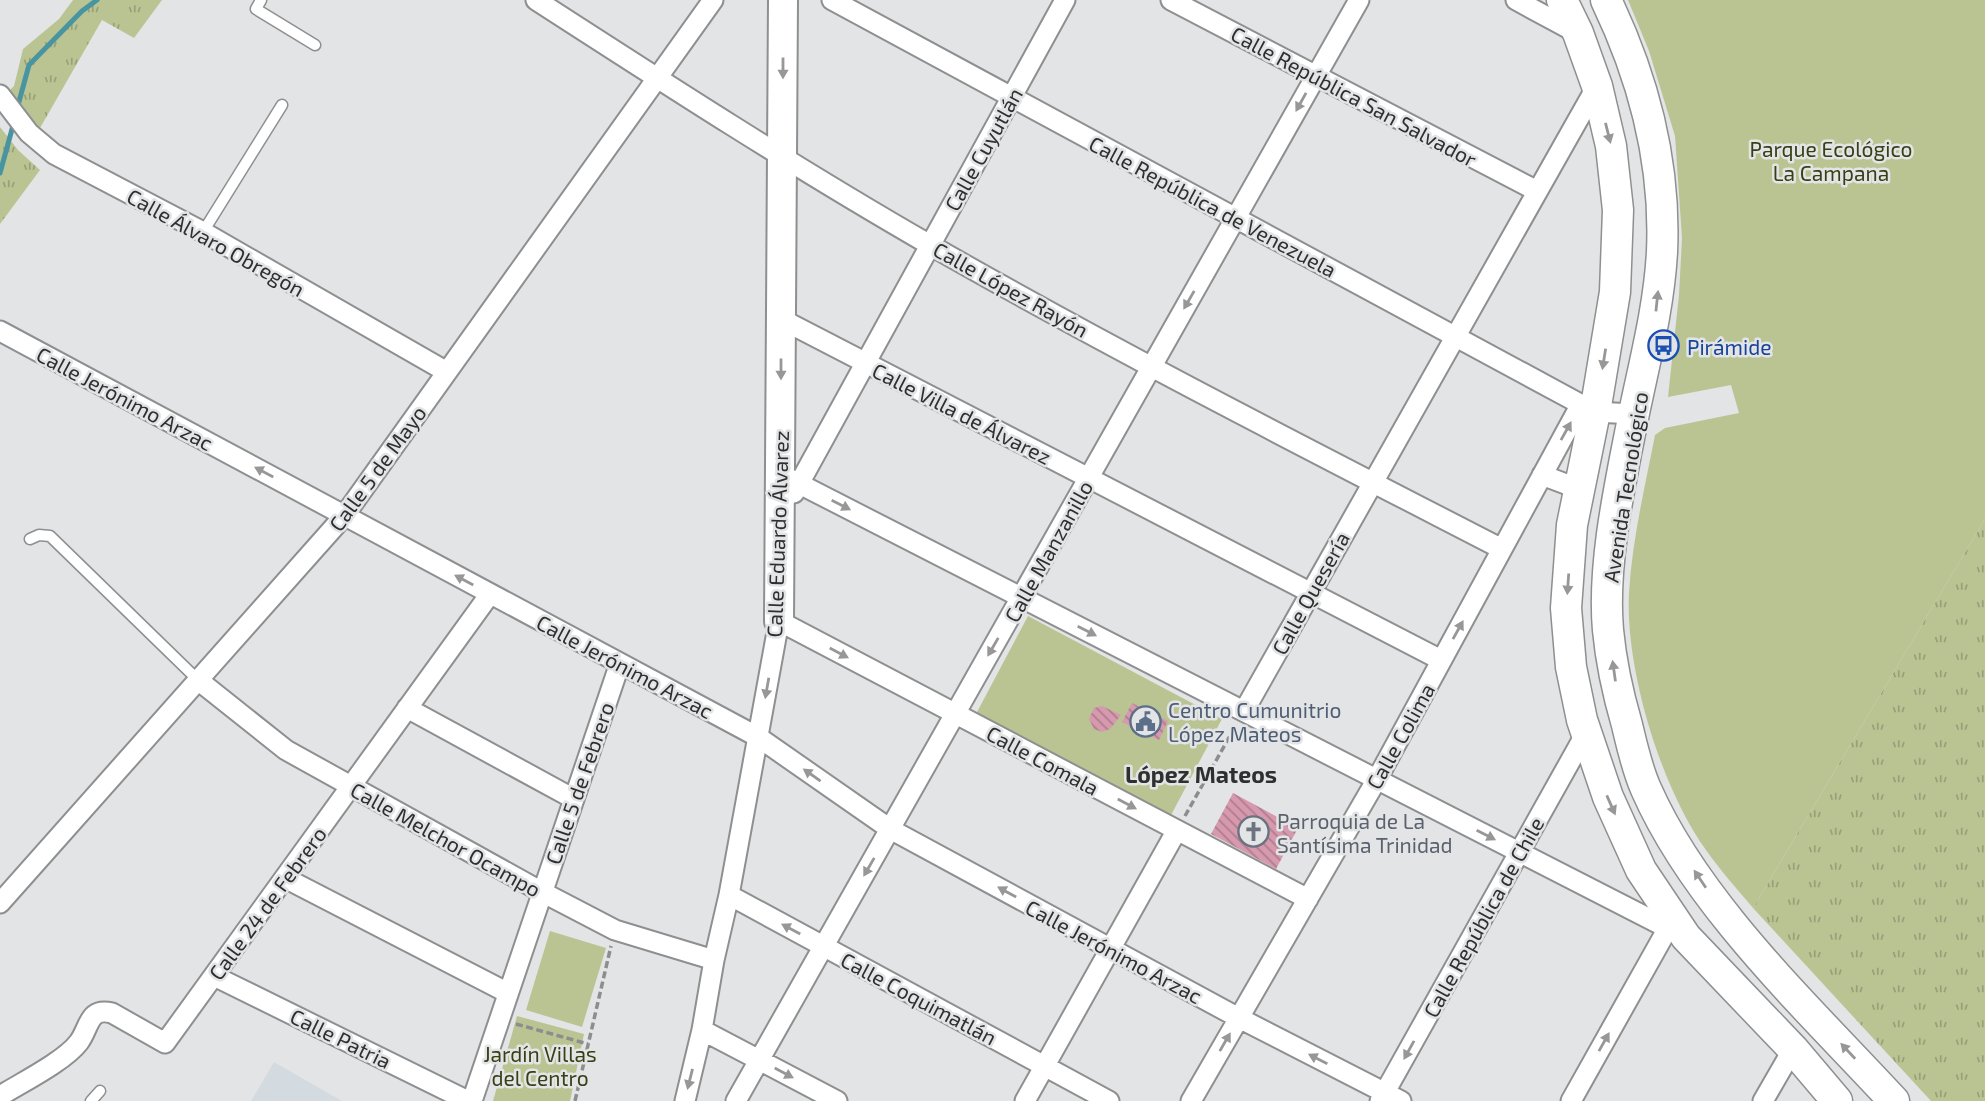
<svg xmlns="http://www.w3.org/2000/svg" width="1985" height="1101" font-family="'Exo 2',sans-serif">
<style>
.built{fill:#d3dbe1}
.grass{fill:url(#grass-tufts)}
.green{fill:#bac493}
.lines{fill:none;stroke-linecap:round;stroke-linejoin:round}
.stream{stroke:#4994a1;stroke-width:5}
.building{fill:url(#building-back-hatch)}
.lane-casing{stroke:#8e8f90;stroke-width:13}
.street-casing{stroke:#8e8f90;stroke-width:23}
.secondary-casing{stroke:#8e8f90;stroke-width:32}
.primary-casing{stroke:#8e8f90;stroke-width:33}
.path{stroke:#8d8d8e;stroke-width:3.5;stroke-dasharray:7 3.5;stroke-linecap:butt}
.lane{stroke:#fff;stroke-width:10}
.street{stroke:#fff;stroke-width:19}
.secondary{stroke:#fff;stroke-width:28}
.primary{stroke:#fff;stroke-width:30}
.oneway{fill:#979797}
.labels{text-anchor:middle;dominant-baseline:central;stroke-width:5;stroke-linejoin:round;paint-order:stroke}
.street-label{font-size:21px;fill:#2f2f2f;stroke:#e3e4e5}
.park-label{font-size:21px;fill:#393f14;stroke:#e3e4e5}
.transit-label{font-size:21px;fill:#164399;stroke:#e3e4e5;text-anchor:start}
.service-label{font-size:21px;fill:#4e5e75;stroke:#e3e4e5;text-anchor:start}
.worship-label{font-size:21px;fill:#5b616d;stroke:#e3e4e5;text-anchor:start}
.neighbourhood-label{font-size:23px;font-weight:bold;fill:#2f2f2f;stroke:#e3e4e5}
</style>
<defs>
<pattern id="grass-tufts" width="24" height="20" patternUnits="userSpaceOnUse" patternTransform="scale(1.75)"><rect width="24" height="20" fill="#bac493"/><path d="M3 7l-1-3M5 7V3M7 7l1-3M15 17l-1-3M17 17v-4M19 17l1-3" fill="none" stroke="#98a078"/></pattern>
<pattern id="building-back-hatch" width="6" height="6" patternUnits="userSpaceOnUse" patternTransform="scale(1.75)"><rect width="6" height="6" fill="#d699ae"/><path d="M-1 5l2 2M0 0l6 6M5-1l2 2" fill="none" stroke="#ae7d8e"/></pattern>
</defs>
<rect width="100%" height="100%" fill="#e3e4e5"/>
<!-- built -->
<path class="built" d="M 274,1062 L 342,1101 L 251,1101 Z"/>
<!-- grass -->
<path class="grass" d="M 73,0 L 162,0 L 134,38 L 102,20 L 40,128 L 26,118 L 6,94 L 14,86 L 23,49 L 59,19 Z
M 0,127 L 18,150 L 40,170 L 0,224 Z
M 1985,519 L 1985,1101 L 1931,1101 L 1753,908 Z"/>
<!-- green -->
<path class="green" d="M 1628,0 L 1985,0 L 1985,519 L 1753,908 C 1737,889 1720,870 1706,850 C 1661,788 1625,669 1629,593 C 1632,540 1645,487 1655,435 L 1665,428 L 1739,413 L 1731,385 L 1668,397 L 1679,295 L 1682,238 L 1675,136 L 1649,51 Z
M 1028,616 L 1222,719 L 1170,817 L 976,714 Z
M 550,931 L 606,948 L 582,1027 L 526,1010 Z
M 517,1016 L 584,1034 L 570,1101 L 493,1101 Z"/>
<g class="lines">
<!-- stream -->
<path class="stream" d="M 17,109 L 29,65 L 82,11 L 97,0
M 0,173 L 14,122"/>
</g>
<!-- building -->
<path class="building" d="M 1132,703 L 1168,721 L 1159,740 L 1122,722 Z
M 1102,706 L 1121,715 L 1110,729 L 1102,732 L 1094,729 L 1089,719 L 1094,708 Z
M 1233,793 L 1298,828 L 1276,869 L 1211,834 Z"/>
<g class="lines">
<defs>
<path id="lane" d="M 261,0 L 256,9 L 315,45
M 203,232 L 282,105
M 30,539 L 39,535 L 50,536 L 198,680
M 91,1101 L 100,1091"/>
<path id="street" d="M 536,0 C 666,84 796,168 930,245 C 1117,352 1310,450 1502,549
M 832,0 L 1595,412 L 1634,414
M 1171,0 L 1537,191
M 1516,0 L 1577,33
M 0,95 L 29,133 L 54,154 L 203,232 L 447,372
M 781,319 L 1441,660
M 0,331 L 758,737 L 890,829 L 1239,1018 L 1401,1101
M 780,474 L 1683,936
M 1542,475 L 1579,489
M 794,493 L 1065,0
M 198,680 L 286,750 L 542,892 L 615,930 L 714,960
M 407,708 L 574,799
M 1244,711 L 1597,86
M 285,878 L 508,993
M 729,895 L 1109,1101
M 0,903 L 344,516 L 713,0
M 214,976 L 468,1101
M 702,1030 L 837,1101
M 0,1096 C 21,1083 65,1061 79,1042 C 90,1027 88,1007 112,1013 L 165,1043 L 490,594
M 472,1101 L 620,663
M 685,1101 L 702,1030 L 714,960 L 729,895 L 779,621 L 1308,899
M 736,1101 L 1359,0
M 1025,1101 L 1177,830
M 1191,1101 L 1377,779 L 1581,404
M 1380,1101 L 1586,733
M 1571,1101 L 1668,928
M 1763,1101 L 1793,1049"/>
<path id="secondary" d="M 779,621 L 783,0"/>
<path id="primary" d="M 1562,0 L 1578,33 L 1597,86 L 1611,146 L 1618,210 L 1615,292 L 1595,412 L 1572,525 L 1566,608 L 1571,667 L 1582,720 L 1608,797 L 1641,870 L 1686,937 L 1793,1049 L 1837,1101
M 1606,0 C 1644,79 1666,164 1662,252 C 1659,307 1645,360 1634,413 C 1621,480 1602,562 1608,630 C 1611,662 1618,694 1627,725 C 1632,746 1637,769 1646,789 C 1697,905 1809,1009 1894,1101"/>
</defs>
<!-- lane casing -->
<use href="#lane" class="lane-casing"/>
<!-- street casing -->
<use href="#street" class="street-casing"/>
<!-- secondary casing -->
<use href="#secondary" class="secondary-casing"/>
<!-- primary casing -->
<use href="#primary" class="primary-casing"/>
<!-- path -->
<path class="path" d="M 1185,816 L 1236,725
M 516,1024 L 588,1044
M 575,1101 L 611,946"/>
<!-- lane -->
<use href="#lane" class="lane"/>
<!-- street -->
<use href="#street" class="street"/>
<!-- secondary -->
<use href="#secondary" class="secondary"/>
<!-- primary -->
<use href="#primary" class="primary"/>
</g>
<!-- one-way arrows -->
<defs><path id="oneway-solid" d="M-6-.8H1V-3.2L6.5 0L1 3.2V.8H-6Z" transform="scale(1.75)"/></defs>
<g class="oneway">
<use href="#oneway-solid" transform="translate(783 68) rotate(90)"/>
<use href="#oneway-solid" transform="translate(1301 102) rotate(119)"/>
<use href="#oneway-solid" transform="translate(1608 133) rotate(76)"/>
<use href="#oneway-solid" transform="translate(1189 300) rotate(120)"/>
<use href="#oneway-solid" transform="translate(1657 301) rotate(-84)"/>
<use href="#oneway-solid" transform="translate(1604 359) rotate(99)"/>
<use href="#oneway-solid" transform="translate(781 369) rotate(90)"/>
<use href="#oneway-solid" transform="translate(1566 431) rotate(-61)"/>
<use href="#oneway-solid" transform="translate(264 472) rotate(-152)"/>
<use href="#oneway-solid" transform="translate(841 505) rotate(27)"/>
<use href="#oneway-solid" transform="translate(464 580) rotate(-152)"/>
<use href="#oneway-solid" transform="translate(1568 584) rotate(94)"/>
<use href="#oneway-solid" transform="translate(1458 630) rotate(-61)"/>
<use href="#oneway-solid" transform="translate(1087 631) rotate(27)"/>
<use href="#oneway-solid" transform="translate(993 647) rotate(120)"/>
<use href="#oneway-solid" transform="translate(839 653) rotate(28)"/>
<use href="#oneway-solid" transform="translate(1614 671) rotate(-98)"/>
<use href="#oneway-solid" transform="translate(767 688) rotate(100)"/>
<use href="#oneway-solid" transform="translate(812 775) rotate(-145)"/>
<use href="#oneway-solid" transform="translate(1127 804) rotate(28)"/>
<use href="#oneway-solid" transform="translate(1611 805) rotate(66)"/>
<use href="#oneway-solid" transform="translate(1486 835) rotate(27)"/>
<use href="#oneway-solid" transform="translate(869 867) rotate(120)"/>
<use href="#oneway-solid" transform="translate(1700 879) rotate(-124)"/>
<use href="#oneway-solid" transform="translate(1007 892) rotate(-151)"/>
<use href="#oneway-solid" transform="translate(791 929) rotate(-152)"/>
<use href="#oneway-solid" transform="translate(1225 1042) rotate(-60)"/>
<use href="#oneway-solid" transform="translate(1604 1042) rotate(-61)"/>
<use href="#oneway-solid" transform="translate(1409 1050) rotate(119)"/>
<use href="#oneway-solid" transform="translate(1848 1051) rotate(-133)"/>
<use href="#oneway-solid" transform="translate(1318 1059) rotate(-153)"/>
<use href="#oneway-solid" transform="translate(784 1073) rotate(28)"/>
<use href="#oneway-solid" transform="translate(690 1079) rotate(104)"/>
</g>
<!-- icons -->
<defs>
<symbol id="bus-ring" viewBox="-11 -11 22 22"><circle r="9.5" fill="#e3e4e5" stroke="#1a4fb4" stroke-width="1.5"/><path d="M-5-6H5V4H4V6H2V4H-2V6H-4V4H-5ZM-3.5-4V0h7V-4ZM-3.5 1.2v1.5H-2V1.2ZM2 1.2v1.5H3.5V1.2Z" fill="#1a4fb4"/></symbol>
<symbol id="civic-ring" viewBox="-11 -11 22 22"><circle r="9.5" fill="#e3e4e5" stroke="#5c6f8a" stroke-width="1.5"/><path d="M-.6-6.5H3V-4.5H.6V-3L4-1V1h2V6H-6V1h2V-1L-.6-3ZM-1.2 2.5V6h2.4V2.5Z" fill="#5c6f8a"/></symbol>
<symbol id="church-ring" viewBox="-11 -11 22 22"><circle r="9.5" fill="#e3e4e5" stroke="#6b7280" stroke-width="1.5"/><path d="M-1.2-6h2.4v3.5h3.3v2.4h-3.3V6h-2.4V-.1h-3.3v-2.4h3.3Z" fill="#6b7280"/></symbol>
</defs>
<g fill-rule="evenodd">
<use href="#bus-ring" x="1646" y="328" width="35" height="35"/>
<use href="#civic-ring" x="1128" y="704" width="35" height="35"/>
<use href="#church-ring" x="1236" y="814" width="35" height="35"/>
</g>
<g class="labels">
<!-- street labels -->
<g class="street-label">
<text transform="translate(1354 96) rotate(28)">Calle República San Salvador</text>
<text transform="translate(983 149) rotate(-61)">Calle Cuyutlán</text>
<text transform="translate(1213 206) rotate(28)">Calle República de Venezuela</text>
<text transform="translate(216 242) rotate(29)">Calle Álvaro Obregón</text>
<text transform="translate(1011 289) rotate(29)">Calle López Rayón</text>
<text transform="translate(125 398) rotate(28)">Calle Jerónimo Arzac</text>
<text transform="translate(962 413) rotate(27)">Calle Villa de Álvarez</text>
<text transform="translate(377 468) rotate(-54)">Calle 5 de Mayo</text>
<text transform="translate(1625 487) rotate(-81)">Avenida Tecnológico</text>
<text transform="translate(777 534) rotate(-88)">Calle Eduardo Álvarez</text>
<text transform="translate(1048 551) rotate(-61)">Calle Manzanillo</text>
<text transform="translate(1310 593) rotate(-61)">Calle Quesería</text>
<text transform="translate(625 666) rotate(28)">Calle Jerónimo Arzac</text>
<text transform="translate(1400 736) rotate(-61)">Calle Colima</text>
<text transform="translate(1043 760) rotate(28)">Calle Comala</text>
<text transform="translate(579 783) rotate(-71)">Calle 5 de Febrero</text>
<text transform="translate(446 839) rotate(29)">Calle Melchor Ocampo</text>
<text transform="translate(267 903) rotate(-54)">Calle 24 de Febrero</text>
<text transform="translate(1483 917) rotate(-61)">Calle República de Chile</text>
<text transform="translate(1114 951) rotate(28)">Calle Jerónimo Arzac</text>
<text transform="translate(919 998) rotate(28)">Calle Coquimatlán</text>
<text transform="translate(341 1038) rotate(26)">Calle Patria</text>
</g>
<!-- park labels -->
<g class="park-label">
<text x="1831" y="148">Parque Ecológico<tspan x="1831" dy="24">La Campana</tspan></text>
<text x="540" y="1053">Jardín Villas<tspan x="540" dy="24">del Centro</tspan></text>
</g>
<!-- transit labels -->
<g class="transit-label">
<text x="1687" y="346">Pirámide</text>
</g>
<!-- service labels -->
<g class="service-label">
<text x="1168" y="709">Centro Cumunitrio<tspan x="1168" dy="24">López Mateos</tspan></text>
</g>
<!-- worship labels -->
<g class="worship-label">
<text x="1277" y="820">Parroquia de La<tspan x="1277" dy="24">Santísima Trinidad</tspan></text>
</g>
<!-- neighbourhood labels -->
<g class="neighbourhood-label">
<text x="1201" y="774">López Mateos</text>
</g>
</g>
</svg>
